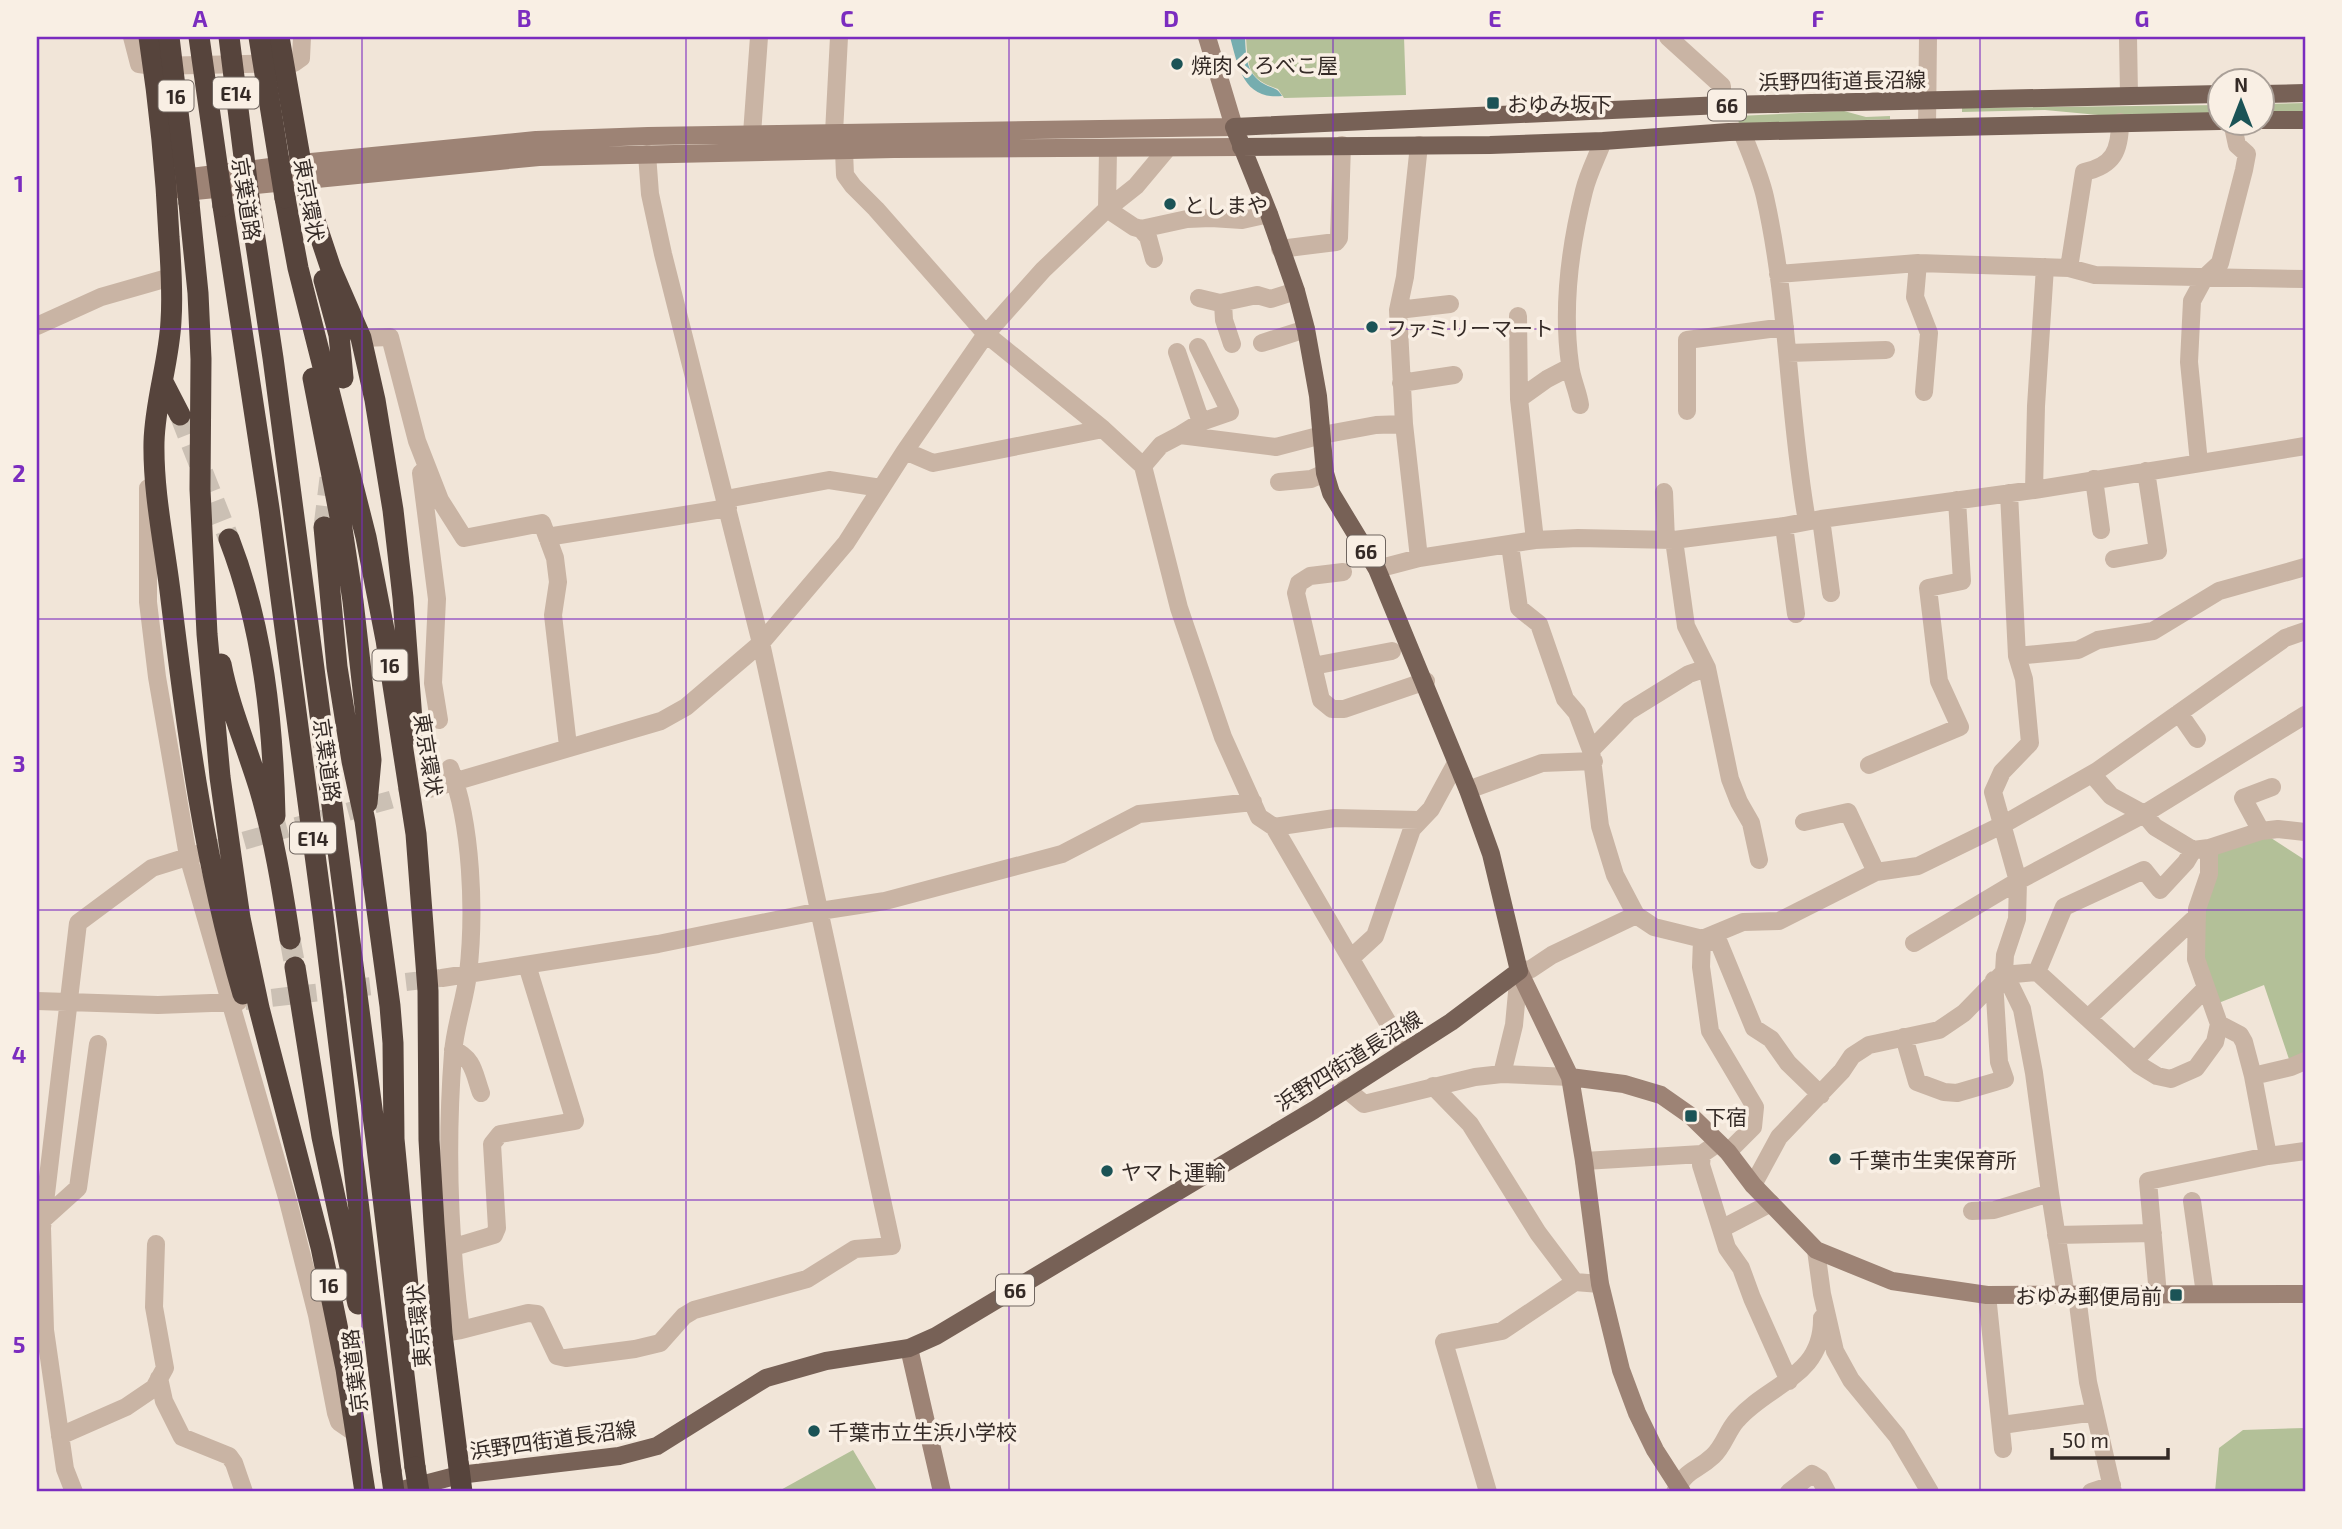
<svg xmlns="http://www.w3.org/2000/svg" width="2342" height="1529" font-family="'Exo 2','Noto Sans JP',sans-serif">
<style>
.green{fill:#b3c098}
.water{fill:#76adaf}
.lines{fill:none;stroke-linecap:round;stroke-linejoin:round}
.street-tunnel{stroke:#cbc0b4;stroke-width:18;stroke-dasharray:18 9;stroke-linecap:butt}
.highway-tunnel{stroke:#cbc0b4;stroke-width:21;stroke-dasharray:21 10;stroke-linecap:butt}
.street{stroke:#c9b4a4;stroke-width:18}
.secondary{stroke:#9d8375;stroke-width:18}
.primary{stroke:#776156;stroke-width:18}
.highway{stroke:#56443c;stroke-width:21}
.highway-bridge{stroke:#56443c;stroke-width:21}
.grid{fill:none;stroke:#7b2cbf;stroke-width:2;stroke-opacity:0.55}
.poi-dot{fill:#1b5356;stroke:#f9efe4;stroke-width:2.5}
.labels{text-anchor:middle;dominant-baseline:central;stroke-width:7;stroke-linejoin:round;paint-order:stroke}
.shield{fill:#f9efe4;stroke:#6f655f;stroke-width:2}
.shield-label{font-size:19px;font-weight:bold;fill:#342a26}
.poi-label{font-size:21px;fill:#342a26;stroke:#f9efe4;text-anchor:start}
.street-label{font-size:21px;fill:#342a26;stroke:#f9efe4}
.neatline{fill:none;stroke:#7b2cbf;stroke-width:2.5}
.grid-label{font-size:23px;text-anchor:middle;font-weight:bold;fill:#7b2cbf}
</style>
<rect width="100%" height="100%" fill="#f1e5d8"/>
<!-- green -->
<path class="green" d="M 1246,37 L 1404,37 L 1406,95 L 1284,98 L 1278,89 C 1247,79 1248,66 1246,37 Z
M 2305,103 L 2305,113 L 2262,114 L 2262,104 Z
M 2219,105 L 2220,114 L 2109,116 L 2045,110 L 1962,112 L 1962,108 Z
M 1844,111 L 1866,117 L 1890,116 L 1890,119 L 1739,125 L 1738,116 Z
M 2268,836 L 2305,860 L 2305,1058 L 2291,1065 L 2264,985 L 2216,1004 L 2201,959 L 2199,931 L 2212,850 Z
M 2305,1428 L 2305,1492 L 2215,1492 L 2219,1448 L 2243,1430 Z
M 853,1450 L 878,1492 L 777,1492 Z"/>
<!-- water -->
<path class="water" d="M 1230,37 L 1245,37 C 1246,58 1246,76 1268,86 C 1275,89 1278,89 1282,96 C 1243,100 1238,66 1230,37 Z"/>
<g class="lines">
<!-- street-tunnel -->
<path class="street-tunnel" d="M 218,848 L 433,788
M 245,1001 L 440,978"/>
<!-- highway-tunnel -->
<path class="highway-tunnel" d="M 180,415 L 229,539
M 324,527 L 330,478
M 290,939 L 295,967"/>
<!-- street -->
<path class="street" d="M 132,37 L 139,64 L 153,66 L 294,63 L 301,58 L 302,37
M 1668,37 L 1722,86 L 1722,105
M 2128,37 L 2129,96
M 1927,127 L 1928,37
M 1742,132 C 1750,153 1760,175 1765,197 C 1789,304 1788,414 1807,521
M 834,133 L 839,37
M 752,134 L 759,37
M 1419,145 L 1405,277 L 1398,310 L 1404,424 L 1419,558
M 1167,149 L 1136,186 L 1107,209 L 1134,227 L 1141,229 L 1187,219 L 1211,218 L 1242,220 L 1269,214
M 844,151 L 845,175 L 853,186 L 876,209 L 986,334 L 1103,429 L 1143,466 L 1179,608 L 1223,737 L 1259,817 L 1274,827 L 1405,1052
M 1141,229 L 1148,237 L 1154,259
M 1280,249 L 1336,242 L 1339,238 L 1342,145
M 1918,263 L 1915,297 L 1929,333 L 1924,392
M 2069,268 L 2084,172 C 2113,166 2120,151 2120,122
M 1778,274 L 1918,263 L 2069,268 L 2095,275 L 2305,279
M 1199,298 L 1220,303 L 1257,295 L 1271,299 L 1296,291
M 1223,303 L 1224,320 L 1232,344
M 1398,310 L 1450,304
M 1518,316 L 1519,399 L 1535,540
M 37,326 L 101,297 L 171,277
M 361,338 L 390,337 L 417,441 L 440,500 L 464,538 L 542,523 L 555,558 L 558,582 L 553,615 L 568,746
M 1262,343 L 1306,329
M 1177,352 L 1201,422
M 1788,353 L 1886,350
M 1401,383 L 1454,375
M 1519,399 L 1547,379 L 1570,367
M 1580,405 C 1578,391 1571,378 1570,364 C 1562,307 1570,247 1584,191 C 1588,174 1597,157 1603,141
M 1687,411 L 1687,340 L 1785,327
M 1180,435 L 1201,422 L 1230,412 L 1198,347
M 905,451 L 933,463 L 1103,429
M 2199,463 L 2189,362 L 2192,301 L 2205,277 L 2220,263 L 2244,170 L 2247,154 L 2237,145 L 2232,122
M 1143,466 L 1161,445 L 1180,435 L 1276,447 L 1322,435 L 1376,425 L 1404,424
M 421,473 L 437,599 L 433,683 L 439,720
M 2094,479 L 2101,530
M 1279,482 L 1311,479 L 1325,473
M 148,488 L 148,602 L 157,677 L 188,856 L 288,1201 L 317,1315 L 336,1413 L 339,1422 L 355,1433
M 2034,490 L 2036,406 L 2045,267
M 1664,492 L 1666,540
M 726,499 L 829,480 L 881,488
M 1821,519 L 1831,593
M 1784,526 L 1796,614
M 547,537 L 728,508
M 1674,540 L 1686,626 L 1707,668 L 1730,779 L 1739,802 L 1751,823 L 1759,860
M 1510,545 L 1519,608 L 1539,624 L 1565,699 L 1577,713 L 1591,750 L 1600,826 L 1615,875 L 1636,915 L 1654,927 L 1719,943 L 1754,1028 L 1771,1039 L 1788,1063 L 1821,1095
M 2114,559 L 2158,551 L 2146,471
M 1377,569 L 1419,558 L 1535,540 L 1578,538 L 1674,540 L 1784,526 L 1821,519 L 2034,490 L 2305,446
M 1343,572 L 1310,576 L 1299,583 L 1296,593 L 1321,700 L 1332,709 L 1344,709 L 1426,681
M 2017,656 L 2078,650 L 2098,640 L 2153,631 L 2219,591 L 2305,567
M 1313,666 L 1392,651
M 2179,713 L 2197,739
M 1591,750 L 1629,711 L 1689,674 L 1707,668
M 1869,765 L 1960,727 L 1939,681 L 1928,588 L 1962,581 L 1957,500
M 2092,774 L 2111,796 L 2144,814 L 2155,827 L 2193,850 L 2209,848 L 2261,831 L 2278,829 L 2305,832
M 433,788 L 661,721 L 686,707 L 761,643 L 846,543 L 905,451 L 986,334 L 1043,270 L 1107,209 L 1108,149
M 1468,790 L 1542,763 L 1594,761
M 1804,822 L 1848,812 L 1876,872 L 1918,866 L 2004,824 L 2097,771 L 2285,638 L 2305,631
M 1274,827 L 1335,818 L 1419,820
M 2261,831 L 2243,798 L 2272,787
M 1914,943 L 2018,881 L 2144,814 L 2305,715
M 1351,958 L 1375,936 L 1412,829 L 1431,809 L 1456,763
M 2037,972 L 2064,907 L 2144,870 L 2160,890 L 2186,862 L 2193,850
M 442,978 L 658,944 L 820,911 L 885,901 L 1062,854 L 1139,814 L 1253,802
M 37,1001 L 158,1005 L 238,1002
M 2089,1017 L 2197,916
M 2219,1024 L 2240,1035 L 2244,1042 L 2253,1076
M 1904,1037 L 1917,1082 L 1944,1092 L 1957,1093 L 2005,1079 L 1999,1062 L 1994,980
M 453,1050 C 474,1058 474,1074 481,1093
M 2135,1060 L 2206,988
M 1502,1074 L 1514,1025 L 1519,971 L 1531,969 L 1552,955 L 1636,915
M 1433,1086 L 1470,1124 L 1538,1233 L 1575,1282 L 1600,1284
M 1345,1088 L 1364,1104 L 1475,1077 L 1502,1074 L 1570,1077
M 1718,1143 L 1702,1154 L 1701,1165 L 1727,1248 L 1741,1268 L 1752,1298 L 1789,1381
M 1728,1152 L 1753,1127 L 1755,1107 L 1710,1031 L 1701,967 L 1702,939 L 1743,922 L 1779,921 L 1876,872
M 2268,1156 L 2305,1151
M 1584,1161 L 1702,1154
M 1753,1185 L 1779,1137 L 1842,1071 L 1852,1056 L 1869,1045 L 1939,1030 L 1964,1013 L 2004,972 L 2014,974 L 2037,972 L 2139,1065 L 2157,1076 L 2171,1079 L 2196,1068 L 2215,1042 L 2219,1024 L 2196,959 L 2197,909 L 2209,874 L 2209,848
M 2050,1193 L 2066,1296
M 2192,1201 L 2205,1294
M 1972,1211 L 1994,1210 L 2050,1193 L 2034,1073 L 2022,1009 L 2004,972 L 2005,955 L 2017,919 L 2018,881 L 1993,792 L 2002,772 L 2030,743 L 2024,679 L 2017,656 L 2009,493
M 38,1224 L 78,1188 L 98,1044
M 1721,1229 L 1771,1203
M 2056,1235 L 2153,1233
M 454,1247 L 494,1235 L 497,1228 L 492,1144 L 500,1134 L 575,1121 L 527,965
M 1816,1250 L 1822,1294 L 1835,1351 L 1851,1380 L 1897,1436 L 1930,1492
M 1987,1295 L 2003,1449
M 2158,1295 L 2148,1181 L 2268,1156 L 2253,1076 L 2291,1067 L 2305,1061
M 2077,1296 L 2088,1382 L 2113,1492
M 461,1330 L 528,1313 L 537,1314 L 557,1356 L 566,1358 L 635,1349 L 660,1343 L 684,1316 L 694,1310 L 807,1279 L 855,1249 L 892,1246 L 761,643 L 663,254 L 650,194 L 647,154
M 449,1332 L 461,1330 C 449,1239 446,1144 453,1053 C 455,1026 465,1000 468,974 C 475,914 472,823 450,768
M 159,1378 L 164,1401 L 182,1437 L 229,1456 L 234,1463 L 244,1492
M 2002,1425 L 2095,1412
M 60,1436 L 126,1407 L 154,1388 L 165,1368 L 154,1307 L 156,1244
M 74,1492 L 65,1469 L 45,1330 L 42,1228 L 78,923 L 152,868 L 197,854
M 1488,1492 L 1444,1342 L 1502,1331 L 1575,1282
M 1675,1492 C 1687,1468 1696,1472 1713,1456 C 1724,1446 1727,1431 1737,1420 C 1769,1383 1823,1377 1822,1318
M 1789,1492 L 1812,1474 L 1820,1479 L 1827,1492
M 2091,1492 L 2112,1485"/>
<!-- secondary -->
<path class="secondary" d="M 176,184 L 191,177 L 301,163 L 536,140 L 648,136 L 1234,127 L 1207,37
M 177,189 L 195,191 L 539,157 L 894,149 L 1241,147
M 1519,971 L 1570,1077 L 1584,1161 L 1600,1284 L 1621,1370 L 1637,1413 L 1655,1450 L 1682,1492
M 1570,1077 L 1624,1084 L 1661,1095 L 1691,1116 L 1728,1152 L 1753,1185 L 1816,1250 L 1892,1281 L 1987,1295 L 2305,1294
M 909,1348 L 942,1492"/>
<!-- primary -->
<path class="primary" d="M 2262,94 L 2305,93
M 2262,120 L 2305,120
M 1241,147 L 1490,145 L 1603,141 L 1729,132 L 2220,121
M 394,1492 L 459,1475 L 619,1456 L 657,1446 L 766,1378 L 826,1361 L 909,1348 L 936,1336 L 1314,1110 L 1451,1022 L 1519,971 L 1491,854 L 1468,790 L 1377,569 L 1331,493 L 1325,473 L 1318,396 L 1306,329 L 1296,291 L 1269,214 L 1234,127 L 1722,105 L 2220,94"/>
<!-- highway -->
<path class="highway" d="M 149,37 C 159,103 166,170 169,237 C 171,265 173,293 171,321 C 169,362 155,401 154,442 C 153,494 165,547 171,599 C 187,733 205,865 243,994
M 279,37 L 301,163 L 312,212 L 331,269 L 361,338 L 375,400 L 393,510 L 403,598 L 413,734
M 285,198 L 298,268 L 366,537 L 386,640 L 416,834 L 428,991 L 429,1140 L 434,1224 L 442,1334 L 462,1492
M 189,203 L 198,293 L 201,359 L 200,489 L 207,634 L 220,777 L 231,856 L 240,918 L 259,1008 L 321,1247 L 346,1369 L 365,1492
M 250,205 L 273,358 L 376,1139 L 415,1467
M 223,206 L 269,508 L 323,915 L 391,1471
M 324,280 L 339,335 L 343,378
M 313,378 L 341,522 L 353,601 L 371,760 L 367,803
M 163,382 L 180,415
M 324,527 L 337,667 L 352,761 L 365,821 L 390,1006 L 393,1043 L 394,1139 L 410,1307
M 229,539 C 263,627 273,721 275,816
M 221,664 C 229,706 246,745 259,787 C 274,837 282,887 290,939
M 295,967 L 322,1137 L 358,1304"/>
<!-- highway-bridge -->
<path class="highway-bridge" d="M 169,37 L 189,203
M 199,37 L 223,206
M 229,37 L 250,205
M 259,37 L 285,198
M 415,1467 L 419,1492
M 391,1471 L 394,1492"/>
</g>
<!-- grid -->
<path class="grid" d="M 362,37 L 362,1492M 686,37 L 686,1492M 1009,37 L 1009,1492M 1333,37 L 1333,1492M 1656,37 L 1656,1492M 1980,37 L 1980,1492M 37,329 L 2305,329M 37,619 L 2305,619M 37,910 L 2305,910M 37,1200 L 2305,1200"/>
<!-- markers -->
<g class="poi-dot">
<circle cx="1177" cy="64" r="7"/>
<rect x="1486" y="96" width="14" height="14" rx="3.5"/>
<circle cx="1170" cy="204" r="7"/>
<circle cx="1372" cy="327" r="7"/>
<rect x="1684" y="1109" width="14" height="14" rx="3.5"/>
<circle cx="1835" cy="1159" r="7"/>
<circle cx="1107" cy="1171" r="7"/>
<rect x="2169" y="1288" width="14" height="14" rx="3.5"/>
<circle cx="814" cy="1431" r="7"/>
</g>
<g class="labels">
<!-- shield labels -->
<g class="shield">
<rect x="213" y="77.5" width="46" height="31" rx="5"/>
<rect x="158.5" y="80.5" width="35" height="31" rx="5"/>
<rect x="1708" y="89.5" width="38" height="31" rx="5"/>
<rect x="1347" y="535.5" width="38" height="31" rx="5"/>
<rect x="372.5" y="649.5" width="35" height="31" rx="5"/>
<rect x="290" y="822.5" width="46" height="31" rx="5"/>
<rect x="311.5" y="1269.5" width="35" height="31" rx="5"/>
<rect x="996" y="1274.5" width="38" height="31" rx="5"/>
</g>
<g class="shield-label">
<text x="236" y="93">E14</text>
<text x="176" y="96">16</text>
<text x="1727" y="105">66</text>
<text x="1366" y="551">66</text>
<text x="390" y="665">16</text>
<text x="313" y="838">E14</text>
<text x="329" y="1285">16</text>
<text x="1015" y="1290">66</text>
</g>
<!-- poi labels -->
<g class="poi-label">
<text x="1191" y="64">焼肉くろべこ屋</text>
<text x="1507" y="103">おゆみ坂下</text>
<text x="1184" y="204">としまや</text>
<text x="1386" y="327">ファミリーマート</text>
<text x="1705" y="1116">下宿</text>
<text x="1849" y="1159">千葉市生実保育所</text>
<text x="1121" y="1171">ヤマト運輸</text>
<text x="2162" y="1295" text-anchor="end">おゆみ郵便局前</text>
<text x="828" y="1431">千葉市立生浜小学校</text>
</g>
<!-- street labels -->
<g class="street-label">
<text transform="translate(1842 80) rotate(-1)">浜野四街道長沼線</text>
<text transform="translate(247 199) rotate(81)">京葉道路</text>
<text transform="translate(310 200) rotate(80)">東京環状</text>
<text transform="translate(429 755) rotate(81)">東京環状</text>
<text transform="translate(328 760) rotate(82)">京葉道路</text>
<text transform="translate(1348 1060) rotate(-32)">浜野四街道長沼線</text>
<text transform="translate(418 1326) rotate(-95)">東京環状</text>
<text transform="translate(354 1371) rotate(-97)">京葉道路</text>
<text transform="translate(553 1439) rotate(-8)">浜野四街道長沼線</text>
</g>
</g>
<!-- border -->
<rect width="2342" height="1529" fill="none" stroke="#f9efe4" stroke-width="77"/>
<!-- north arrow -->
<g transform="translate(2241 102)"><circle r="33" fill="#f9efe4" stroke="#aaa098" stroke-width="2"/>
<path d="M0-5L12 26L0 18L-12 26Z" fill="#1b5356"/>
<text y="-10" font-size="19" font-weight="bold" text-anchor="middle" fill="#342a26">N</text>
</g>
<!-- scale -->
<path d="M2052 1448v10h116v-10" fill="none" stroke="#342a26" stroke-width="3.5"/>
<text x="2062" y="1448" font-size="21" fill="#342a26" stroke="#f9efe4" stroke-width="5" paint-order="stroke">50 m</text>
<rect x="38" y="38" width="2266" height="1452" class="neatline"/>
<g class="grid-label">
<text x="200" y="27">A</text>
<text x="524" y="27">B</text>
<text x="847" y="27">C</text>
<text x="1171" y="27">D</text>
<text x="1495" y="27">E</text>
<text x="1818" y="27">F</text>
<text x="2142" y="27">G</text>
<text x="19" y="192">1</text>
<text x="19" y="482">2</text>
<text x="19" y="772">3</text>
<text x="19" y="1063">4</text>
<text x="19" y="1353">5</text>
</g>
</svg>
